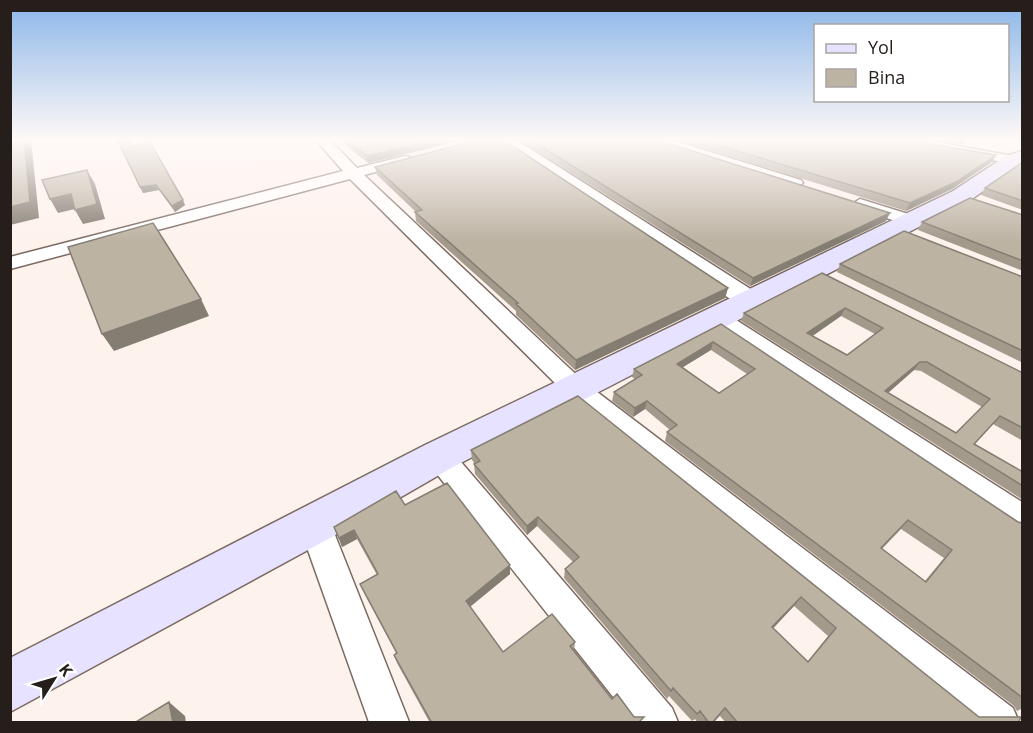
<svg xmlns="http://www.w3.org/2000/svg" width="1033" height="733" font-family="'Open Sans',sans-serif">
<style>
.lines{fill:none;stroke-linecap:round;stroke-linejoin:round}
.minor-casing{stroke:#7b6a62;stroke-width:3}
.tertiary-casing{stroke:#7b6a62;stroke-width:3}
.secondary-casing{stroke:#7b6a62;stroke-width:3}
.minor{fill:#fff;fill-rule:evenodd}
.tertiary{fill:#fff;fill-rule:evenodd}
.secondary{fill:#e6e2ff;fill-rule:evenodd}
.wall{fill:#a39a8c;fill-rule:evenodd}
.shaded-wall{fill:#847d72}
.building{fill:#bdb3a3;stroke:#847d72;stroke-width:1.5;fill-rule:evenodd}
</style>
<rect width="100%" height="100%" fill="#fef2ed"/>
<g class="lines">
<defs>
<path id="minor" d="M 315,139 L 329,139 L 357,168 L 405,156 L 410,157 L 412,160 L 410,163 L 364,175 L 584,382 L 1013,708 L 1019,722 L 968,722 L 566,394 L 350,179 L 10,269 L 10,257 L 343,171 Z
M 648,139 L 668,139 L 801,180 L 803,183 L 795,188 L 789,186 L 650,142 Z
M 892,139 L 919,139 L 1013,156 L 1020,160 L 1013,164 L 899,143 Z
M 860,199 L 918,217 L 921,221 L 912,226 L 854,208 L 852,204 Z
M 717,311 L 725,313 L 1022,502 L 1022,531 L 1011,528 L 709,323 L 706,318 L 709,313 Z
M 439,445 L 449,448 L 672,708 L 678,722 L 633,722 L 429,464 L 425,456 L 429,448 Z
M 315,511 L 326,515 L 331,525 L 409,722 L 369,722 L 299,525 L 304,515 Z"/>
<path id="tertiary" d="M 495,139 L 515,139 L 760,295 L 764,301 L 760,307 L 751,309 L 742,307 Z"/>
<path id="secondary" d="M 1022,151 L 1022,164 L 969,201 L 453,467 L 330,538 L 10,712 L 10,658 L 425,445 L 953,191 L 1006,156 Z"/>
</defs>
<!-- minor casing -->
<use href="#minor" class="minor-casing"/>
<!-- tertiary casing -->
<use href="#tertiary" class="tertiary-casing"/>
<!-- secondary casing -->
<use href="#secondary" class="secondary-casing"/>
<!-- minor -->
<use href="#minor" class="minor"/>
<!-- tertiary -->
<use href="#tertiary" class="tertiary"/>
<!-- secondary -->
<use href="#secondary" class="secondary"/>
</g>
<!-- wall -->
<path class="wall" d="M 117,139 L 185,205 L 175,212 L 159,190 L 143,193 Z
M 338,139 L 467,139 L 368,163 Z
M 518,139 L 654,139 L 886,221 L 750,286 Z
M 674,139 L 902,139 L 996,155 L 992,162 L 952,189 L 906,211 Z
M 929,139 L 967,139 L 964,145 Z
M 1023,162 L 1023,210 L 981,195 L 985,188 Z
M 375,167 L 728,288 L 725,298 L 575,370 L 516,315 L 516,311 L 416,221 L 415,212 L 416,212 L 377,175 Z
M 1023,215 L 1023,271 L 918,230 L 922,222 Z
M 840,264 L 1023,277 L 1023,363 L 837,272 Z
M 822,273 L 1023,373 L 1023,441 L 993,424 L 975,444 L 1023,472 L 1023,500 L 741,321 L 744,313 ZM 841,316 L 875,334 L 847,355 L 812,336 ZM 914,370 L 921,371 L 982,407 L 956,433 L 888,393 Z
M 721,324 L 1018,522 L 1023,523 L 1023,708 L 1017,711 L 1014,706 L 665,441 L 667,432 L 670,430 L 645,409 L 633,417 L 612,401 L 614,392 L 635,379 L 632,377 L 634,369 ZM 711,350 L 747,374 L 719,393 L 683,367 ZM 901,529 L 944,558 L 925,581 L 882,549 Z
M 578,396 L 979,717 L 1018,723 L 726,723 L 720,716 L 713,723 L 698,723 L 695,719 L 692,721 L 669,696 L 667,699 L 564,578 L 565,569 L 573,562 L 537,526 L 527,535 L 475,474 L 474,464 L 475,464 L 472,460 L 471,450 ZM 794,606 L 828,636 L 808,661 L 773,628 Z
M 405,505 L 510,565 L 510,574 L 470,607 L 503,652 L 575,642 L 574,650 L 612,699 L 641,723 L 430,723 L 397,663 L 394,655 L 396,653 L 364,593 L 360,584 L 377,575 L 357,539 L 342,547 L 334,527 Z"/>
<!-- shaded-wall -->
<path class="shaded-wall" d="M 24,139 L 31,139 L 39,218 L 10,225 L 10,207 Z
M 439,139 L 467,139 L 368,163 L 367,156 Z
M 996,155 L 992,162 L 952,189 L 906,211 L 910,203 Z
M 87,170 L 95,184 L 105,219 L 83,224 L 75,210 Z
M 156,185 L 159,190 L 143,193 L 140,187 Z
M 71,194 L 79,208 L 58,213 L 50,199 Z
M 183,200 L 185,205 L 175,212 L 172,206 Z
M 890,213 L 886,221 L 750,286 L 753,278 Z
M 728,288 L 725,298 L 575,370 L 576,360 Z
M 201,299 L 209,316 L 114,351 L 102,334 Z
M 845,308 L 841,316 L 804,342 L 807,333 Z
M 713,342 L 711,350 L 675,372 L 677,364 Z
M 920,362 L 914,370 L 882,398 L 885,391 Z
M 647,401 L 645,409 L 633,417 L 635,408 Z
M 538,517 L 537,526 L 527,535 L 527,526 Z
M 354,530 L 357,539 L 342,547 L 339,538 Z
M 510,565 L 510,574 L 467,609 L 466,601 Z
M 801,597 L 794,606 L 766,636 L 772,627 Z
M 169,702 L 185,716 L 186,723 L 173,723 Z"/>
<!-- building -->
<path class="building" d="M 10,139 L 24,139 L 30,202 L 10,207 Z
M 117,139 L 126,139 L 132,146 L 150,142 L 183,200 L 172,206 L 156,185 L 140,187 Z
M 345,139 L 439,139 L 367,156 Z
M 481,139 L 502,139 L 728,288 L 576,360 L 516,304 L 518,303 L 415,212 L 422,210 L 375,167 Z
M 529,139 L 654,139 L 890,213 L 753,278 Z
M 697,139 L 902,139 L 996,155 L 956,182 L 910,203 Z
M 1023,162 L 1023,201 L 985,188 Z
M 87,170 L 97,204 L 75,210 L 71,194 L 50,199 L 42,180 Z
M 970,198 L 1023,215 L 1023,261 L 922,222 Z
M 153,223 L 201,299 L 102,334 L 68,247 Z
M 904,231 L 1023,277 L 1023,351 L 840,264 Z
M 822,273 L 1023,373 L 1023,428 L 1000,416 L 974,444 L 1023,472 L 1023,486 L 744,313 ZM 845,308 L 883,328 L 847,355 L 807,333 ZM 920,362 L 927,362 L 990,399 L 956,433 L 885,391 Z
M 721,324 L 1018,522 L 1023,523 L 1023,698 L 667,432 L 677,425 L 647,401 L 635,408 L 614,392 L 642,375 L 634,369 ZM 713,342 L 755,369 L 719,393 L 677,364 ZM 908,520 L 952,550 L 926,582 L 881,548 Z
M 578,396 L 979,717 L 1021,717 L 1018,723 L 738,723 L 725,708 L 712,723 L 709,723 L 700,711 L 697,714 L 673,688 L 671,691 L 565,569 L 579,557 L 538,517 L 527,526 L 474,464 L 480,461 L 471,450 ZM 801,597 L 836,628 L 808,662 L 772,627 Z
M 447,483 L 510,565 L 466,601 L 503,652 L 552,614 L 575,642 L 570,646 L 612,699 L 617,694 L 634,717 L 644,717 L 639,722 L 639,723 L 432,723 L 394,655 L 397,653 L 360,584 L 378,574 L 354,530 L 339,538 L 334,527 L 396,491 L 405,505 Z
M 169,702 L 173,723 L 134,723 Z"/>
<!-- sky -->
<linearGradient id="sky" x2="0" y2="1"><stop stop-color="#8bb6e9"/><stop offset="0.58" stop-color="#fff9f7"/><stop offset="1" stop-color="#fff9f7" stop-opacity="0"/></linearGradient>
<rect width="1033" height="241" fill="url(#sky)"/>
<!-- border -->
<rect width="1033" height="733" fill="none" stroke="#251e1b" stroke-width="24"/>
<!-- legend -->
<rect x="814" y="24" width="195" height="78" fill="#ffffff" stroke="#a8a5a4" stroke-width="1.5"/>
<rect x="826" y="44" width="30" height="9" fill="#e6e2ff" stroke="#a8a5a4" stroke-width="1.5"/>
<text x="868" y="54" font-size="18" fill="#251e1b">Yol</text>
<rect x="826" y="69" width="30" height="18" fill="#bdb3a3" stroke="#a8a5a4" stroke-width="1.5"/>
<text x="868" y="84" font-size="18" fill="#251e1b">Bina</text>
<!-- north arrow -->
<g transform="translate(54 679) rotate(53)" stroke="#ffffff" stroke-width="4.5" paint-order="stroke">
<path d="M0-4.5L10 22L0 15L-10 22Z" fill="#251e1b"/>
<text y="-9" font-size="16" font-weight="bold" text-anchor="middle" fill="#251e1b">K</text>
</g>
</svg>
